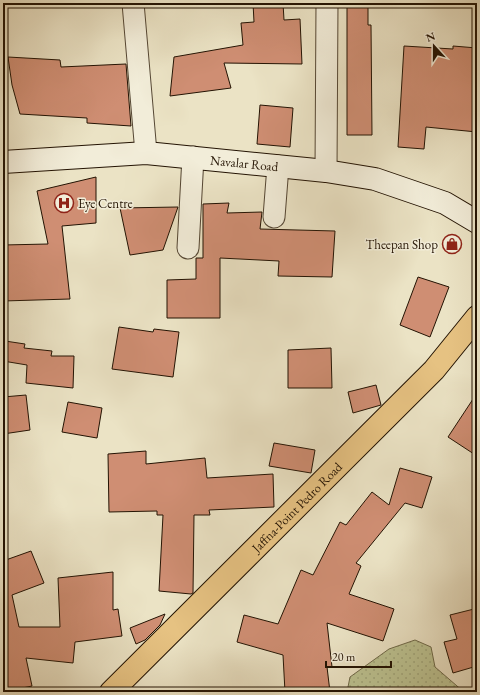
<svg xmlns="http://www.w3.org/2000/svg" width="480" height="695" font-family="'EB Garamond',serif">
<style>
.grass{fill:url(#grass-dots);stroke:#706a4a}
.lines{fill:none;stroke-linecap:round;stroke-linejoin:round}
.stream{stroke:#6b7873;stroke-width:6}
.building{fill:#cf8e73;stroke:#231303}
.street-casing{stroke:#554734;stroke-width:23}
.secondary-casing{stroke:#231303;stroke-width:24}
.primary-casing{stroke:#231303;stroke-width:24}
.street{stroke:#f2edd9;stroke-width:21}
.secondary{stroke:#f2edd9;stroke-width:22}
.primary{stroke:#e6c282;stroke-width:22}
.labels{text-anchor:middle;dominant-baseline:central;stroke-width:3;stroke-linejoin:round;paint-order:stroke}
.street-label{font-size:13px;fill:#231303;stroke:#f2edd9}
.poi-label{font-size:13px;fill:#231303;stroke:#f2edd9;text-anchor:start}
</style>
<defs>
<pattern id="grass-dots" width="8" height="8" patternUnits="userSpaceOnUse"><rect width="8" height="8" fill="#bcc291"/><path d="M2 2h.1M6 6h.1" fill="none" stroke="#a1a67b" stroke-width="1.8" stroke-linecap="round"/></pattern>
</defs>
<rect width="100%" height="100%" fill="#ebe3c5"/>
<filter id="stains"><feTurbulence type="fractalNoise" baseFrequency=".005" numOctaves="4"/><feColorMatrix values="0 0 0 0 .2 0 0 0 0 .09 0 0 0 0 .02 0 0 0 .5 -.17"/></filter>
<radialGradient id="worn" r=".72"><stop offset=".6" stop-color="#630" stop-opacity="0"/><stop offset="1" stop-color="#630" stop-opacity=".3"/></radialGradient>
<!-- grass -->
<path class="grass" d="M 415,640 L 431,647 L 435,667 L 464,692 L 347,692 L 350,677 L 389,649 Z"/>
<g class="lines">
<!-- stream -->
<path class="stream" d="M 470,313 L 477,304"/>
</g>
<!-- building -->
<path class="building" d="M 253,3 L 283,3 L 284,20 L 300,19 L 302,64 L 224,63 L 231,88 L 170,96 L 174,57 L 243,45 L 241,23 L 254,22 Z
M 347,3 L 368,3 L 368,25 L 371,25 L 372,135 L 347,135 Z
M 404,46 L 453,49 L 453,46 L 477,48 L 477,132 L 426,127 L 424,149 L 398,147 Z
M 8,57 L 60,60 L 61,67 L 126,64 L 131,126 L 87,123 L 87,118 L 20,114 L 12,85 Z
M 260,105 L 293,108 L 290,147 L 257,144 Z
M 96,177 L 96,223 L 62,226 L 70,299 L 3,301 L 3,245 L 48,244 L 37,191 Z
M 229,203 L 227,213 L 262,212 L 260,229 L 335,231 L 332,277 L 278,276 L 279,261 L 220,258 L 220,318 L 167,318 L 167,280 L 196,279 L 196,258 L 203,258 L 203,204 Z
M 178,207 L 163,250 L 130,255 L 120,208 Z
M 418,277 L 449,287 L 430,337 L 400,325 Z
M 119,327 L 153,332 L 154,329 L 179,332 L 173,377 L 112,369 Z
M 5,341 L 25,344 L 24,348 L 52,351 L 51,356 L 74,356 L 73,388 L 26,383 L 27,365 L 3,361 L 3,346 L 5,346 Z
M 331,348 L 332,388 L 288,388 L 288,350 Z
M 376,385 L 381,405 L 353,413 L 348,392 Z
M 477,393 L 477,456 L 448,437 Z
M 26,395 L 30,430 L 3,434 L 3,397 Z
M 68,402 L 102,408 L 97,438 L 62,432 Z
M 274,443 L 315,450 L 311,473 L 269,466 Z
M 146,451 L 146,464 L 205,458 L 207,478 L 273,474 L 274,507 L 209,510 L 210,515 L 194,515 L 193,593 L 191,594 L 159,591 L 163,515 L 157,515 L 157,511 L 109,512 L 108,454 Z
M 400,468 L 432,477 L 422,508 L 405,503 L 356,563 L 361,566 L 349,594 L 394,609 L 383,641 L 327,623 L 332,667 L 327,667 L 330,692 L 285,692 L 283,655 L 237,642 L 244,615 L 278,624 L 301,570 L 313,575 L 340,522 L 346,525 L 372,492 L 389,505 Z
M 31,551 L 44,583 L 12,595 L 19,627 L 60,627 L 58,578 L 113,572 L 113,610 L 118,609 L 122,636 L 75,642 L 73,663 L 26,658 L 32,686 L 3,692 L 3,561 Z
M 474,609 L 477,621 L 477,666 L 453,673 L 444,642 L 457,639 L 450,615 Z
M 165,614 L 160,625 L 145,640 L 136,644 L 130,628 Z"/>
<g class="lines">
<defs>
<path id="street" d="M 133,3 L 146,153
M 326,171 L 327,3
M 274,217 L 278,166
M 188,248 L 193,157"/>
<g id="secondary">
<path id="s1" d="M 3,162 L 146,153 L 326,171 L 375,179 L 445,203 L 477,222"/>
</g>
<g id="primary">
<path id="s2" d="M 111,692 L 434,370 L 477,317"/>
</g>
</defs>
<!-- street casing -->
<use href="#street" class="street-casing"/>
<!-- secondary casing -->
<use href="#secondary" class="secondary-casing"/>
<!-- primary casing -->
<use href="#primary" class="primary-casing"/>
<!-- street -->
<use href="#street" class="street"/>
<!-- secondary -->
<use href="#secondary" class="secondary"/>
<!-- primary -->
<use href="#primary" class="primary"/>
</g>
<!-- icons -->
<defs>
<symbol id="hospital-ring" viewBox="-11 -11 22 22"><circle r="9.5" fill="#f2edd9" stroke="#8f2418" stroke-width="1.5"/><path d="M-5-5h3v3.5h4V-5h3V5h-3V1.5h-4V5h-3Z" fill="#8f2418"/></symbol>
<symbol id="shop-ring" viewBox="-11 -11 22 22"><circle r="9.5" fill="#f2edd9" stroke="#8f2418" stroke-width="1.5"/><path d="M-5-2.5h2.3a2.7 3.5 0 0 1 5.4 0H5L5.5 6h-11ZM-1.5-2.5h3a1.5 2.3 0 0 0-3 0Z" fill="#8f2418"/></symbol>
</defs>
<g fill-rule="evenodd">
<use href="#hospital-ring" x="53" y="192" width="22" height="22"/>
<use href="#shop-ring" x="441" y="233" width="22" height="22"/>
</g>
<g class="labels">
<!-- street labels -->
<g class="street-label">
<text stroke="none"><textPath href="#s1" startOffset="242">Navalar Road</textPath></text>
<text stroke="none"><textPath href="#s2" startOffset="262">Jaffna-Point Pedro Road</textPath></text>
</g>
<!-- poi labels -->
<g class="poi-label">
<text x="78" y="203">Eye Centre</text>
<text x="438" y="244" text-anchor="end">Theepan Shop</text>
</g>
</g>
<!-- margin -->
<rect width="480" height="695" fill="none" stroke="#ebe3c5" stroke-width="16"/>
<rect x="4" y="4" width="472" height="687" fill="none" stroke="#231303" stroke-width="2"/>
<rect x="8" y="8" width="464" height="679" fill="none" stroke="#231303"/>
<!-- north arrow -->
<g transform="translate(434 46) rotate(339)" stroke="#f2edd9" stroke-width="3" paint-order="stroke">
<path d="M0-3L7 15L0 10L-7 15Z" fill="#231303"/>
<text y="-6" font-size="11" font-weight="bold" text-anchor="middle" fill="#231303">N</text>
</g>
<!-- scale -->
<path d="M326 661v6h65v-6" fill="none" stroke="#231303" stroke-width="2"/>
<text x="332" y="661" font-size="12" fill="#231303" stroke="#f2edd9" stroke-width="3" paint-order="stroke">20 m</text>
<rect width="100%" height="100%" filter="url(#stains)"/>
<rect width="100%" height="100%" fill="url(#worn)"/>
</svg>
